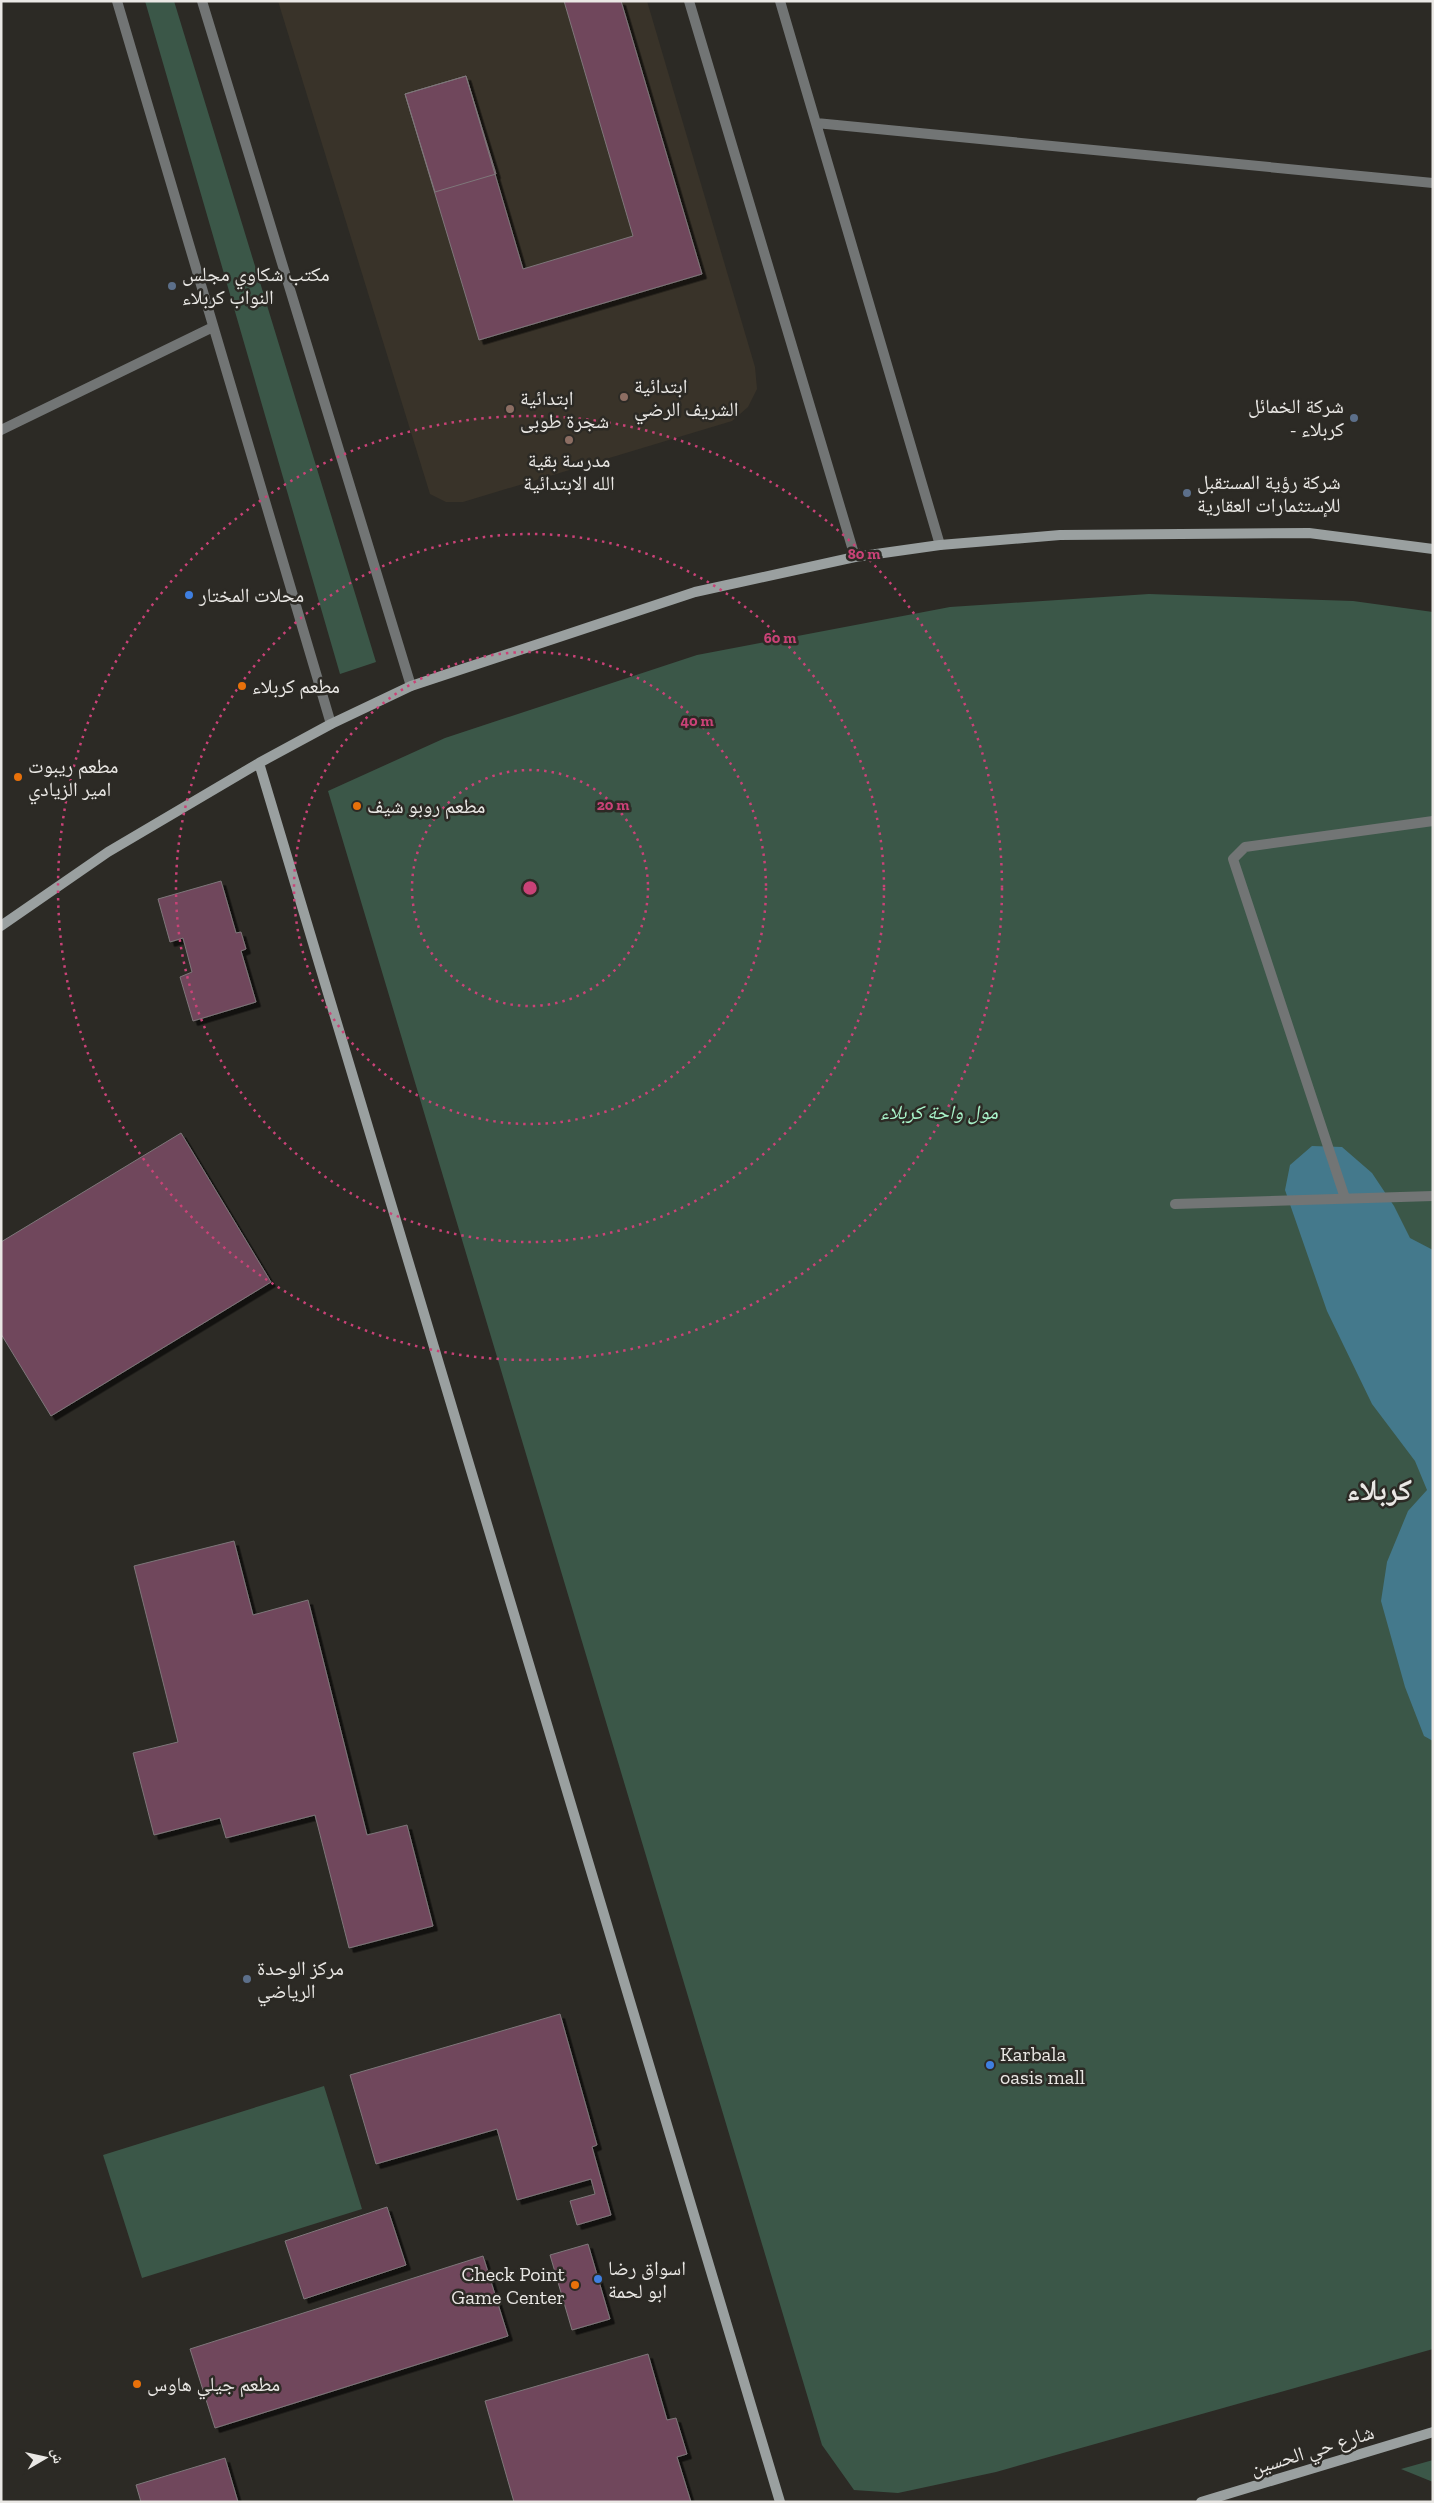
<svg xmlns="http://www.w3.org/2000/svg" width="1434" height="2503" font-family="'Zilla Slab','Noto Naskh Arabic',serif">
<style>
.built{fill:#393329}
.green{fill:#3b5748}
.water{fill:#44798c}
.building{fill:#70475c;stroke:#7e777a;filter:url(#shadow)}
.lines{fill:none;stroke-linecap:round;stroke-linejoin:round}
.lane{stroke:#727575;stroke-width:10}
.street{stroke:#727575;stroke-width:10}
.secondary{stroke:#9aa0a0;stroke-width:10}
.ring{fill:none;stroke:#ca4277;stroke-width:2.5;stroke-dasharray:2.5 5}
.service-dot{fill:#5c6f8a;stroke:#2c2a25;stroke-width:2}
.education-dot{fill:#8d6e63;stroke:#2c2a25;stroke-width:2}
.shop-dot{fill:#3f7fe0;stroke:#2c2a25;stroke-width:2}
.food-dot{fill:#e8710a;stroke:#2c2a25;stroke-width:2}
.labels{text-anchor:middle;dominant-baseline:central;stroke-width:5;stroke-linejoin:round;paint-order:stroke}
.poi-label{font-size:20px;fill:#eae8e5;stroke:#2c2a25;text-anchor:start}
.park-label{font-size:20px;font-style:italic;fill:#aaf5cb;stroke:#2c2a25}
.street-label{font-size:20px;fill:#eae8e5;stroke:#2c2a25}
.town-label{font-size:30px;font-weight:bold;fill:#eae8e5;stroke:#2c2a25}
.centre{fill:#ca4277;stroke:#2c2a25;stroke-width:2.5}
.ring-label{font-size:15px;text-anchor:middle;font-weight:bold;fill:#ca4277;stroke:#2c2a25;stroke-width:5;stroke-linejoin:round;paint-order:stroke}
</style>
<defs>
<filter id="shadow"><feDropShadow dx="4.5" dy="4.5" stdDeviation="0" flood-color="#0009"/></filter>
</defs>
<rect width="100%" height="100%" fill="#2c2a25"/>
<!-- built -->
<path class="built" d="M 278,1 L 647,1 L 755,367 L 757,389 L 748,407 L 732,421 L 463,502 L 446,502 L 430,494 Z"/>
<!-- green -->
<path class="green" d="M 145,1 L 174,1 L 376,662 L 340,674 Z
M 1149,594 L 1353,601 L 1433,612 L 1433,2349 L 996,2472 L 898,2493 L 854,2490 L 822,2445 L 328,791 L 445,738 L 697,655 L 950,607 Z
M 324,2086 L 362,2209 L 142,2278 L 103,2155 Z
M 1433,2460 L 1433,2482 L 1401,2469 Z"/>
<!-- water -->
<path class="water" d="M 1312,1146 L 1342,1147 L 1372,1173 L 1394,1206 L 1410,1238 L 1433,1250 L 1433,1741 L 1424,1736 L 1405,1687 L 1381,1601 L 1387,1562 L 1408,1511 L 1427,1490 L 1415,1461 L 1372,1404 L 1327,1311 L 1285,1190 L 1290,1165 Z"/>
<!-- building -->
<path class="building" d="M 564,1 L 621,1 L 702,274 L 479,340 L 405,94 L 466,76 L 523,269 L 633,236 Z
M 466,76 L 496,174 L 435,192 L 405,94 Z
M 221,881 L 236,933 L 241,932 L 246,949 L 241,951 L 256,1002 L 193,1021 L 180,977 L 192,972 L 183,938 L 170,942 L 158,899 Z
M 181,1133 L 271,1282 L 51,1416 L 1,1334 L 1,1242 Z
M 234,1541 L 253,1615 L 308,1600 L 367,1835 L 407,1825 L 433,1926 L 349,1948 L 315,1815 L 226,1838 L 220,1818 L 154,1835 L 133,1753 L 178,1742 L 134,1566 Z
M 560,2014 L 597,2145 L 592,2147 L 611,2215 L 577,2225 L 570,2201 L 595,2194 L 591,2179 L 517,2200 L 497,2129 L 376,2164 L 350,2075 Z
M 387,2207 L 406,2265 L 304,2299 L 285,2241 Z
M 588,2244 L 610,2319 L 572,2330 L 550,2255 Z
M 483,2256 L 508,2336 L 215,2428 L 190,2349 Z
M 648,2354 L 667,2420 L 676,2418 L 687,2454 L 677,2457 L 691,2502 L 514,2502 L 485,2401 Z
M 225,2458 L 238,2502 L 141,2502 L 136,2485 Z"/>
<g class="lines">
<!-- lane -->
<path class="lane" d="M 1345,1198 L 1233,859 L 1245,847 L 1433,821
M 1175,1204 L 1433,1196"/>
<!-- street -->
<path class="street" d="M 117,1 L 331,724
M 202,1 L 411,686
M 689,1 L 855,557
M 780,1 L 940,545
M 816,123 L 1433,183
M 1,430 L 213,327"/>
<!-- secondary -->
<path class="secondary" d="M 259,763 L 780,2502
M 1,926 L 108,852 L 259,763 L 331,724 L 411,686 L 695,592 L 855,557 L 940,545 L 1060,535 L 1309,533 L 1433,549
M 1201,2502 L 1433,2432"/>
</g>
<!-- distance rings -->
<g class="ring">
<circle cx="530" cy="888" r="118"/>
<circle cx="530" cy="888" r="236"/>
<circle cx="530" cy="888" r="354"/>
<circle cx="530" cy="888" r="472"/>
</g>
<!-- markers -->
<g class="service-dot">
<circle cx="172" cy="286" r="5"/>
<circle cx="1354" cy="418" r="5"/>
<circle cx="1187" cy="493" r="5"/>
<circle cx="247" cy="1979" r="5"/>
</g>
<g class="education-dot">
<circle cx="624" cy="397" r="5"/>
<circle cx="510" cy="409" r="5"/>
<circle cx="569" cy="440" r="5"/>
</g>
<g class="shop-dot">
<circle cx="189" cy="595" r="5"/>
<circle cx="990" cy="2065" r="5"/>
<circle cx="598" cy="2279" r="5"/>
</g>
<g class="food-dot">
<circle cx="242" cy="686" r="5"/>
<circle cx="18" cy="777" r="5"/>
<circle cx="357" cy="806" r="5"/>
<circle cx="575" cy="2285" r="5"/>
<circle cx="137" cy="2384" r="5"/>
</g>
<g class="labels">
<!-- poi labels -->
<g class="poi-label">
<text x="182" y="274">مكتب شكاوي مجلس<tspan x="182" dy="23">النواب كربلاء</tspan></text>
<text x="634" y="386">ابتدائية<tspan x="634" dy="23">الشريف الرضي</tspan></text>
<text x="520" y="398">ابتدائية<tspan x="520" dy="23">شجرة طوبى</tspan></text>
<text x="1344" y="406" text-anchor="end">شركة الخمائل<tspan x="1344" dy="23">- كربلاء</tspan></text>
<text x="569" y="460" text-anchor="middle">مدرسة بقية<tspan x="569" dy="23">الله الابتدائية</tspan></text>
<text x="1197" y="482">شركة رؤية المستقبل<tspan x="1197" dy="23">للإستثمارات العقارية</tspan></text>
<text x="199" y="595">محلات المختار</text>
<text x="252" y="686">مطعم كربلاء</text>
<text x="28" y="766">مطعم ريبوت<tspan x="28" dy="23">امير الزيادي</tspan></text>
<text x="367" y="806">مطعم روبو شيف</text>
<text x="257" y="1968">مركز الوحدة<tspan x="257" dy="23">الرياضي</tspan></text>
<text x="1000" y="2054">Karbala<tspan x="1000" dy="23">oasis mall</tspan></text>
<text x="608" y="2268">اسواق رضا<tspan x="608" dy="23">ابو لحمة</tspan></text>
<text x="565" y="2274" text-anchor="end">Check Point<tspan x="565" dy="23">Game Center</tspan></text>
<text x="147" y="2384">مطعم جيلي هاوس</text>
</g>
<!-- park labels -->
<g class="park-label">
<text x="939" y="1112">مول واحة كربلاء</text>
</g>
<!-- street labels -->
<g class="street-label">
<text transform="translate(1312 2450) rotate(-17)">شارع حي الحسين</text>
</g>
<!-- town labels -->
<g class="town-label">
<text x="1379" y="1490">كربلاء</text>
</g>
</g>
<circle cx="530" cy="888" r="8" class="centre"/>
<g class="ring-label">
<text x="864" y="559">80 m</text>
<text x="780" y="643">60 m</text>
<text x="697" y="726">40 m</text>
<text x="613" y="810">20 m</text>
</g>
<!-- border -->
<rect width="1434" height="2503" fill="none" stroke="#eae8e5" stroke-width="5"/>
<!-- north arrow -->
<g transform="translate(45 2458) rotate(81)" stroke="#2c2a25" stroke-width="4" paint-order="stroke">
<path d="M0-4L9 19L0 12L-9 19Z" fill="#eae8e5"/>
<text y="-8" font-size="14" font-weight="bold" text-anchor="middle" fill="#eae8e5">ش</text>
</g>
</svg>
